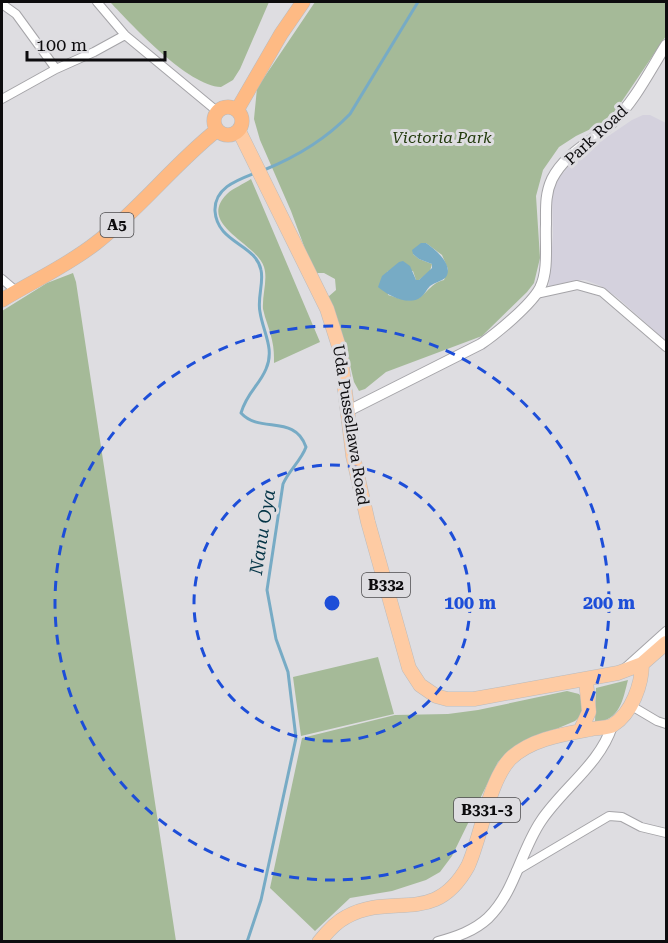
<svg xmlns="http://www.w3.org/2000/svg" width="668" height="943" font-family="'Roboto Serif',serif">
<style>
.built{fill:#d4d1dd}
.green{fill:#a5ba98;fill-rule:evenodd}
.water{fill:#77abc5}
.lines{fill:none;stroke-linecap:round;stroke-linejoin:round}
.stream{stroke:#77abc5;stroke-width:3}
.minor-casing{stroke:#a5a4a8;stroke-width:10}
.tertiary-casing{stroke:#a5a4a8;stroke-width:12}
.primary-casing{stroke:#bbbbbc;stroke-width:15}
.trunk-casing{stroke:#bbbbbc;stroke-width:15}
.minor{stroke:#fff;stroke-width:8}
.tertiary{stroke:#fff;stroke-width:10}
.primary{stroke:#fecba3;stroke-width:14}
.trunk{stroke:#feba84;stroke-width:14}
.ring{fill:none;stroke:#1d4ed8;stroke-width:3;stroke-dasharray:10 8}
.labels{text-anchor:middle;dominant-baseline:central;stroke-width:6;stroke-linejoin:round;paint-order:stroke}
.shield{fill:#dedde1;stroke:#4c4b4d;stroke-width:1.5}
.shield-label{font-size:15px;font-weight:bold;fill:#0d0c0e}
.street-label{font-size:16px;fill:#0d0c0e;stroke:#dedde1}
.park-label{font-size:16px;font-style:italic;fill:#233b0d;stroke:#dedde1}
.water-label{font-size:18px;font-style:italic;fill:#043446;stroke:#dedde1}
.centre{fill:#1d4ed8;stroke:#dedde1;stroke-width:3}
.ring-label{font-size:18px;text-anchor:middle;font-weight:bold;fill:#1d4ed8;stroke:#dedde1;stroke-width:6;stroke-linejoin:round;paint-order:stroke}
</style>
<rect width="100%" height="100%" fill="#dedde1"/>
<!-- built -->
<path class="built" d="M 643,115 L 650,115 L 666,123 L 666,341 L 618,298 L 601,286 L 585,280 L 577,280 L 549,286 L 553,235 L 552,194 L 556,182 L 573,161 L 585,152 L 632,120 Z"/>
<!-- green -->
<path class="green" d="M 110,2 L 269,2 L 240,69 L 233,80 L 221,87 C 188,86 133,26 110,2 Z
M 315,2 L 666,2 L 666,36 L 616,110 L 599,125 L 576,136 L 559,147 L 543,170 L 536,196 L 540,258 L 534,283 L 527,292 L 482,336 L 386,372 L 365,389 L 359,391 L 354,382 L 347,352 L 328,297 L 336,290 L 335,279 L 324,273 L 314,273 L 291,211 L 260,140 L 254,119 L 257,88 ZM 426,243 L 442,255 L 448,269 L 444,280 C 429,283 425,299 412,300 C 405,301 395,297 388,295 L 387,272 L 392,269 L 413,271 L 416,280 L 419,280 L 430,271 L 432,264 L 419,259 L 413,254 Z
M 251,179 L 320,342 L 274,363 C 274,356 274,348 272,340 C 270,330 265,319 263,309 C 262,295 268,280 264,267 C 257,243 196,225 227,194 C 233,188 244,184 251,179 Z
M 73,273 L 76,282 L 176,941 L 2,941 L 2,311 L 47,283 Z
M 378,657 L 394,714 L 301,736 L 293,677 Z
M 628,680 C 623,699 620,721 595,722 L 596,688 Z
M 567,691 L 579,694 L 585,703 L 584,713 L 575,721 L 514,747 L 498,762 L 452,856 L 440,872 L 426,880 L 392,891 L 350,898 L 315,931 L 270,888 L 302,738 L 395,715 L 448,714 L 478,710 Z"/>
<!-- water -->
<path class="water" d="M 421,243 L 426,243 C 435,249 454,265 446,277 C 443,281 435,282 430,286 C 426,290 425,294 421,297 C 409,307 387,295 378,287 L 382,276 L 399,262 L 403,261 L 410,266 L 416,280 L 419,280 L 432,268 L 432,264 L 419,259 L 413,254 L 412,250 Z"/>
<g class="lines">
<!-- stream -->
<path class="stream" d="M 264,170 C 296,157 326,139 350,114 L 418,2
M 247,942 L 261,900 L 296,738 L 288,672 L 276,639 L 267,590 L 283,484 C 289,470 301,461 306,447 C 295,414 260,434 241,413 C 247,392 259,386 266,369 C 275,349 263,332 260,312 C 257,298 264,283 261,270 C 256,244 217,243 215,211 C 214,188 237,180 255,173"/>
<defs>
<path id="minor" d="M 97,2 L 125,35 L 218,112
M 2,4 L 16,14 L 56,69
M 2,99 L 56,69 L 94,52 L 125,35
M 2,279 L 16,291
M 536,294 L 577,285 L 602,292 L 666,347
M 626,667 L 666,631
M 630,705 L 657,721 L 666,724
M 516,871 L 609,816 L 622,817 L 641,827 L 666,833"/>
<path id="tertiary" d="M 348,411 L 481,344 C 497,333 531,305 540,288 C 549,270 545,244 546,224 C 546,208 545,194 552,179 C 566,152 591,143 612,123 C 635,101 649,72 666,45
M 438,942 C 456,937 474,931 488,918 C 515,892 520,852 541,821 C 563,788 600,764 612,726"/>
<path id="primary" d="M 239,131 L 327,309 L 340,350 L 353,456 L 368,522 L 409,668 L 420,685 L 436,696 L 447,699 L 474,699 L 618,673 L 642,664 L 666,643
M 580,731 L 589,712 L 586,680
M 319,942 C 327,932 336,922 346,917 C 394,891 434,927 468,866 C 482,835 488,783 510,759 C 530,739 564,734 591,729 C 598,728 608,728 613,725 C 632,713 642,684 642,664"/>
<path id="trunk" d="M214 121a14 14 0 1 1 28 0a14 14 0 1 1-28 0Z
M 237,110 L 281,34 L 303,2
M 2,300 C 33,281 67,266 96,243 C 140,209 174,164 217,130"/>
</defs>
<!-- minor casing -->
<use href="#minor" class="minor-casing"/>
<!-- tertiary casing -->
<use href="#tertiary" class="tertiary-casing"/>
<!-- primary casing -->
<use href="#primary" class="primary-casing"/>
<!-- trunk casing -->
<use href="#trunk" class="trunk-casing"/>
<!-- minor -->
<use href="#minor" class="minor"/>
<!-- tertiary -->
<use href="#tertiary" class="tertiary"/>
<!-- primary -->
<use href="#primary" class="primary"/>
<!-- trunk -->
<use href="#trunk" class="trunk"/>
</g>
<!-- distance rings -->
<g class="ring">
<circle cx="332" cy="603" r="138"/>
<circle cx="332" cy="603" r="277"/>
</g>
<g class="labels">
<!-- shield labels -->
<g class="shield">
<rect x="100.5" y="213" width="33" height="24" rx="4.5"/>
<rect x="362" y="573" width="48" height="24" rx="4.5"/>
<rect x="454" y="798" width="66" height="24" rx="4.5"/>
</g>
<g class="shield-label">
<text x="117" y="225">A5</text>
<text x="386" y="585">B332</text>
<text x="487" y="810">B331-3</text>
</g>
<!-- street labels -->
<g class="street-label">
<text transform="translate(596 135) rotate(-43)">Park Road</text>
<text transform="translate(351 425) rotate(81)">Uda Pussellawa Road</text>
</g>
<!-- park labels -->
<g class="park-label">
<text x="442" y="137">Victoria Park</text>
</g>
<!-- water labels -->
<g class="water-label">
<text transform="translate(262 532) rotate(-81)">Nanu Oya</text>
</g>
</g>
<circle cx="332" cy="603" r="9" class="centre"/>
<g class="ring-label">
<text x="470" y="609">100 m</text>
<text x="609" y="609">200 m</text>
</g>
<!-- border -->
<rect width="668" height="943" fill="none" stroke="#0d0c0e" stroke-width="6"/>
<!-- scale -->
<path d="M27 51v9h138v-9" fill="none" stroke="#0d0c0e" stroke-width="3"/>
<text x="36" y="51" font-size="18" fill="#0d0c0e" stroke="#dedde1" stroke-width="4.5" paint-order="stroke">100 m</text>
</svg>
